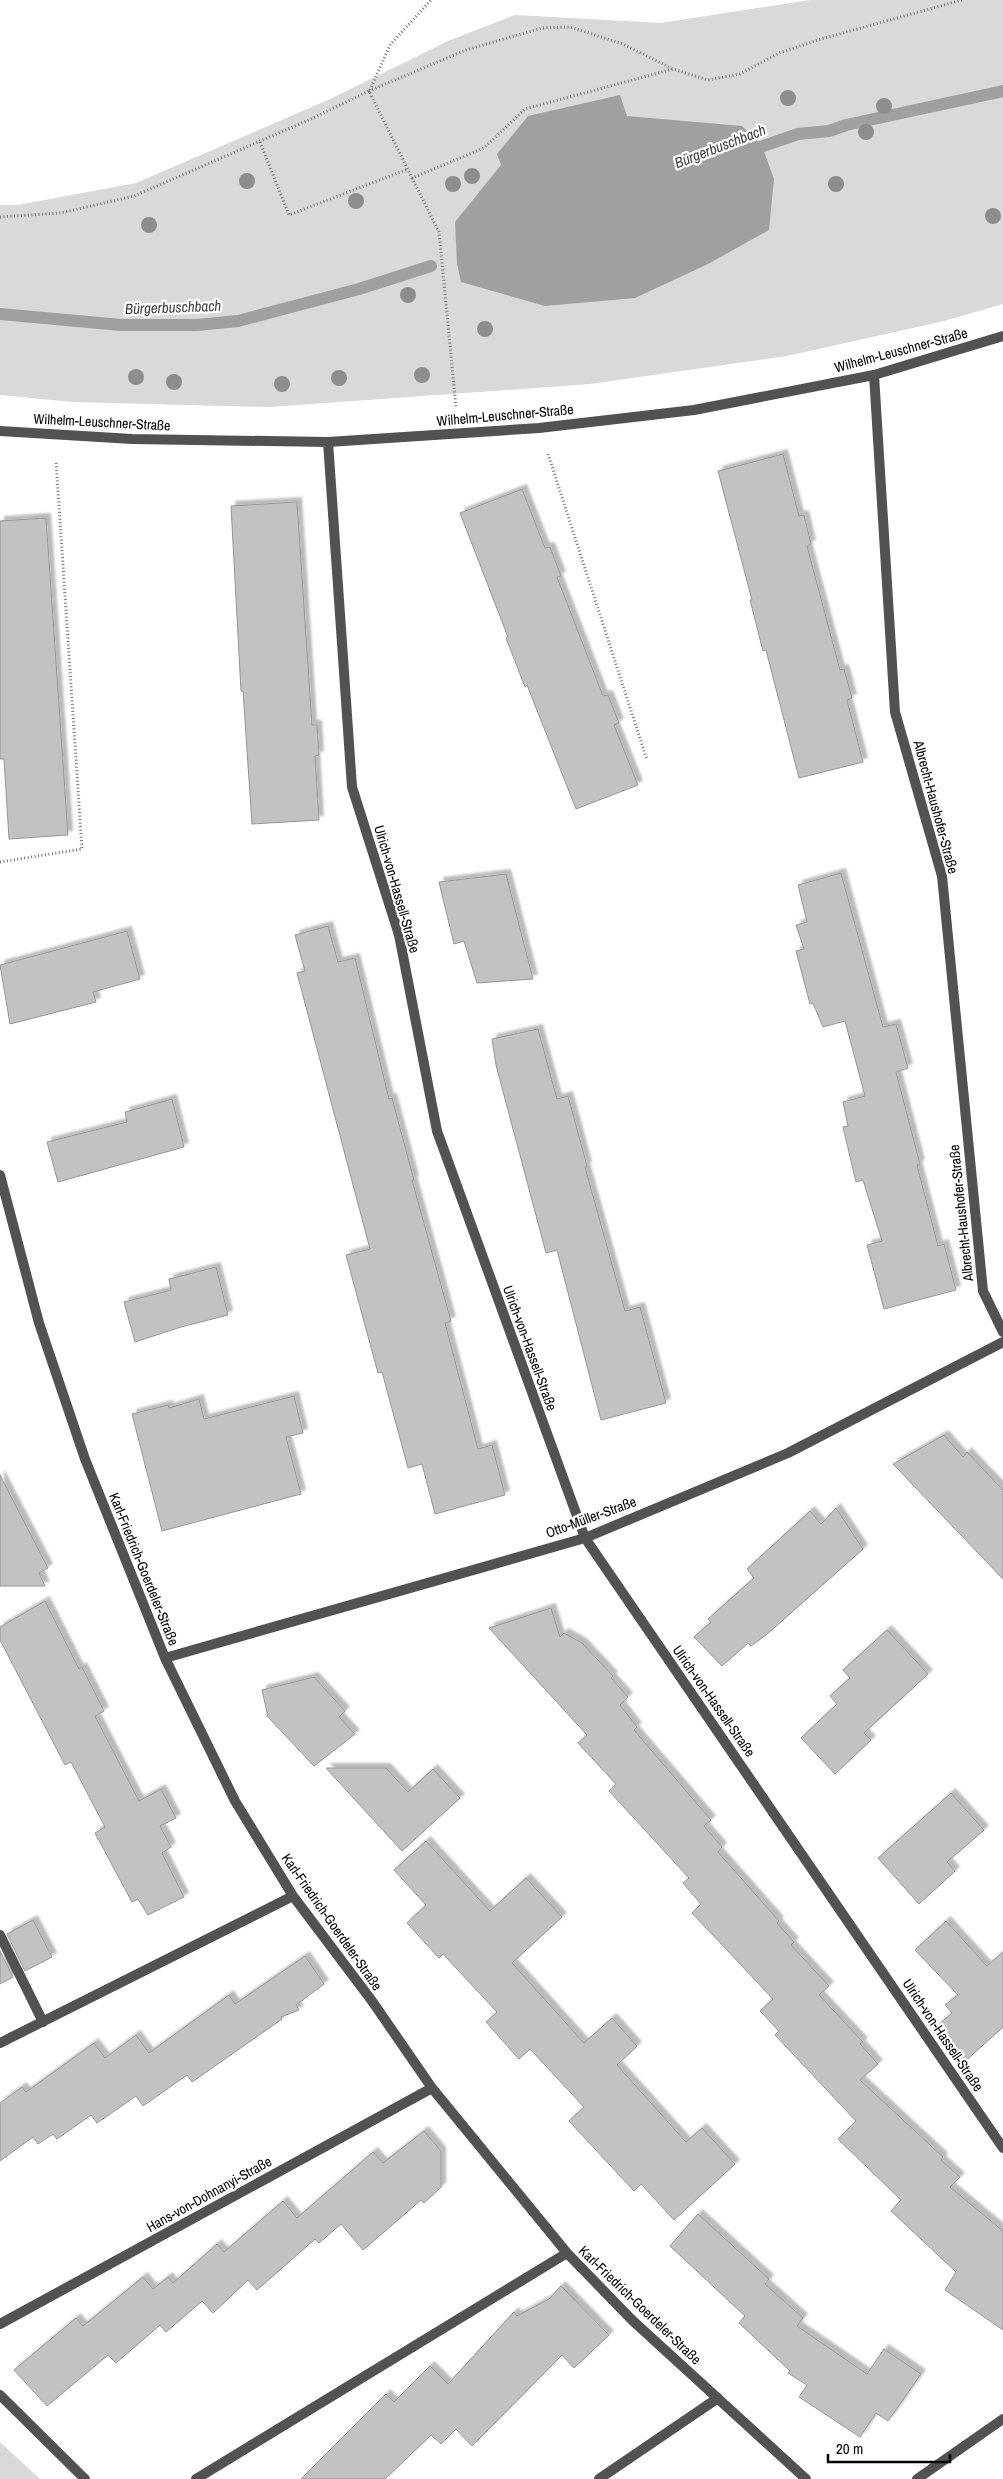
<svg xmlns="http://www.w3.org/2000/svg" width="1003" height="2479" font-family="'Archivo Narrow',sans-serif">
<style>
.green{fill:#d9d9d9}
.water{fill:#a0a0a0}
.lines{fill:none;stroke-linecap:round;stroke-linejoin:round}
.stream{stroke:#a0a0a0;stroke-width:12}
.building{fill:#c2c2c2;stroke:#969696;filter:url(#shadow)}
.path{stroke:#747474;stroke-width:3;stroke-dasharray:1 2.5;stroke-linecap:butt}
.street{stroke:#525252;stroke-width:10}
.tree{fill:#8d8d8d}
.labels{text-anchor:middle;dominant-baseline:central;stroke-width:4.5;stroke-linejoin:round;paint-order:stroke}
.street-label{font-size:14px;fill:#000;stroke:#fff}
.water-label{font-size:15px;font-style:italic;fill:#414141;stroke:#fff}
</style>
<defs>
<filter id="shadow"><feDropShadow dx="4.5" dy="-4.5" stdDeviation="1" flood-color="#0004"/></filter>
</defs>
<rect width="100%" height="100%" fill="#fff"/>
<!-- green -->
<path class="green" d="M 810,0 L 1003,0 L 1003,304 L 944,321 L 787,356 L 590,384 L 269,407 L 72,402 L 0,395 L 0,205 L 18,205 L 136,183 L 328,100 L 448,41 L 515,15 L 661,23 Z
M 0,2442 L 40,2479 L 0,2479 Z"/>
<!-- water -->
<path class="water" d="M 620,95 L 627,116 L 742,126 L 762,146 L 774,179 L 769,230 L 708,264 L 635,298 L 545,306 L 461,282 L 457,264 L 455,222 L 501,165 L 497,154 L 528,116 Z"/>
<g class="lines">
<!-- stream -->
<path class="stream" d="M 746,152 L 798,134 L 829,131 L 846,125 L 1003,91
M 0,314 L 121,325 L 197,325 L 238,321 L 359,289 L 431,266"/>
</g>
<!-- building -->
<path class="building" d="M 783,454 L 799,516 L 804,515 L 811,544 L 807,546 L 840,670 L 844,669 L 852,698 L 847,700 L 863,762 L 799,778 L 766,650 L 763,651 L 750,600 L 752,600 L 718,471 Z
M 522,489 L 545,548 L 550,547 L 561,576 L 557,577 L 603,696 L 608,695 L 619,723 L 614,725 L 638,785 L 576,809 L 527,685 L 525,687 L 506,638 L 508,637 L 460,513 Z
M 297,502 L 312,725 L 317,725 L 319,755 L 315,756 L 319,820 L 252,824 L 243,691 L 241,691 L 231,506 Z
M 46,518 L 68,835 L 9,839 L 4,759 L 0,759 L 0,521 Z
M 841,873 L 883,1027 L 896,1024 L 908,1068 L 896,1072 L 920,1164 L 917,1165 L 938,1246 L 944,1244 L 956,1290 L 884,1309 L 867,1245 L 882,1241 L 863,1180 L 856,1182 L 843,1127 L 848,1126 L 843,1102 L 865,1096 L 845,1021 L 823,1027 L 813,1003 L 810,1004 L 796,951 L 804,949 L 796,925 L 807,922 L 798,885 Z
M 506,874 L 533,979 L 477,983 L 464,941 L 454,944 L 439,882 Z
M 328,926 L 338,962 L 355,958 L 389,1099 L 392,1098 L 414,1180 L 412,1180 L 451,1321 L 445,1323 L 478,1449 L 492,1445 L 505,1495 L 435,1514 L 422,1464 L 408,1468 L 382,1372 L 378,1373 L 346,1255 L 370,1249 L 297,973 L 305,971 L 295,935 Z
M 127,931 L 140,979 L 93,992 L 96,1002 L 10,1024 L 0,965 Z
M 538,1029 L 557,1099 L 568,1096 L 573,1114 L 587,1166 L 585,1167 L 625,1311 L 640,1307 L 666,1403 L 601,1420 L 557,1250 L 546,1253 L 496,1065 L 492,1039 Z
M 172,1099 L 184,1147 L 58,1182 L 47,1142 L 127,1122 L 125,1112 Z
M 216,1267 L 228,1315 L 181,1327 L 135,1342 L 124,1302 L 171,1290 L 169,1279 Z
M 294,1396 L 303,1433 L 286,1437 L 301,1494 L 162,1531 L 132,1414 L 168,1405 L 169,1408 L 199,1399 L 204,1419 Z
M 944,1435 L 963,1457 L 967,1452 L 1003,1490 L 1003,1579 L 893,1464 Z
M 0,1475 L 48,1568 L 39,1573 L 45,1586 L 0,1586 Z
M 836,1508 L 863,1549 L 766,1635 L 751,1646 L 748,1643 L 722,1666 L 694,1637 L 711,1622 L 708,1619 L 754,1578 L 747,1569 L 783,1536 L 810,1511 L 821,1524 Z
M 45,1601 L 79,1669 L 82,1667 L 104,1711 L 95,1716 L 139,1801 L 161,1789 L 176,1818 L 160,1826 L 171,1847 L 162,1853 L 184,1897 L 148,1915 L 138,1899 L 132,1902 L 118,1876 L 95,1833 L 105,1827 L 71,1762 L 65,1765 L 0,1640 L 0,1627 Z
M 551,1608 L 560,1637 L 564,1633 L 582,1643 L 613,1676 L 611,1678 L 628,1697 L 620,1705 L 637,1727 L 634,1730 L 711,1820 L 704,1826 L 722,1847 L 718,1852 L 779,1921 L 777,1923 L 794,1942 L 791,1945 L 829,1986 L 819,1995 L 863,2042 L 860,2044 L 878,2064 L 860,2080 L 943,2157 L 941,2160 L 960,2177 L 950,2187 L 1003,2231 L 1003,2330 L 945,2290 L 956,2272 L 891,2211 L 901,2200 L 838,2139 L 856,2121 L 775,2035 L 779,2031 L 760,2011 L 773,1999 L 692,1913 L 701,1904 L 683,1883 L 689,1878 L 609,1791 L 616,1784 L 578,1743 L 587,1735 L 489,1628 Z
M 887,1630 L 928,1674 L 864,1733 L 871,1740 L 835,1774 L 801,1738 L 837,1704 L 830,1696 L 850,1678 L 843,1670 Z
M 314,1677 L 345,1711 L 339,1717 L 355,1734 L 314,1766 L 268,1717 L 262,1690 Z
M 326,1768 L 386,1768 L 408,1792 L 433,1769 L 460,1798 L 402,1851 Z
M 951,1793 L 984,1830 L 947,1862 L 955,1871 L 919,1904 L 878,1858 Z
M 426,1841 L 490,1911 L 526,1878 L 562,1917 L 512,1963 L 584,2043 L 612,2018 L 637,2046 L 617,2065 L 686,2142 L 702,2128 L 735,2164 L 674,2220 L 641,2184 L 634,2191 L 569,2121 L 584,2107 L 530,2049 L 519,2059 L 486,2022 L 497,2012 L 443,1954 L 439,1958 L 407,1923 L 426,1905 L 394,1870 Z
M 33,1920 L 52,1957 L 25,1971 L 7,1934 Z
M 946,1921 L 987,1966 L 1003,1952 L 1003,2027 L 962,2064 L 937,2026 L 952,2013 L 945,2005 L 958,1995 L 915,1950 Z
M 0,1951 L 13,1977 L 0,1984 Z
M 305,1956 L 324,1984 L 296,2005 L 299,2010 L 281,2017 L 282,2019 L 192,2082 L 187,2075 L 143,2106 L 136,2096 L 97,2123 L 91,2115 L 57,2139 L 53,2134 L 38,2144 L 33,2137 L 0,2161 L 0,2103 L 22,2087 L 26,2092 L 94,2043 L 105,2058 L 136,2035 L 149,2053 L 229,1995 L 235,2004 Z
M 424,2131 L 441,2151 L 441,2187 L 424,2203 L 421,2200 L 363,2250 L 341,2224 L 319,2243 L 315,2239 L 257,2290 L 248,2280 L 213,2313 L 202,2301 L 166,2332 L 160,2325 L 116,2363 L 108,2355 L 47,2406 L 14,2370 L 76,2318 L 83,2326 L 143,2277 L 153,2289 L 168,2277 L 173,2283 L 217,2244 L 224,2252 L 283,2201 L 297,2218 L 373,2152 L 383,2163 Z
M 698,2214 L 769,2279 L 765,2284 L 803,2318 L 797,2326 L 867,2374 L 884,2349 L 921,2374 L 888,2421 L 876,2413 L 860,2437 L 799,2397 L 807,2385 L 788,2373 L 790,2371 L 739,2323 L 745,2316 L 670,2246 Z
M 561,2286 L 609,2335 L 574,2368 L 562,2355 L 472,2446 L 456,2429 L 441,2444 L 431,2435 L 385,2479 L 301,2479 L 386,2394 L 394,2402 L 430,2366 L 448,2384 L 514,2312 L 517,2316 L 549,2299 Z"/>
<g class="lines">
<!-- path -->
<path class="path" d="M 370,90 L 390,45 L 431,0
M 369,91 L 466,50 L 542,28 L 570,27 L 623,44 L 673,69
M 260,142 L 289,215 L 408,169
M 412,178 L 439,232 L 456,407
M 0,217 L 61,213 L 134,196 L 311,119 L 369,91 L 412,178 L 484,148 L 525,109 L 673,69 L 708,80 L 740,74 L 779,53 L 821,39 L 962,0
M 548,454 L 647,760
M 0,862 L 82,849 L 56,461"/>
<!-- street -->
<path class="street" d="M 874,375 L 895,712 L 942,876 L 983,1291 L 1003,1332
M 0,431 L 132,439 L 328,442 L 539,428 L 694,410 L 874,375 L 1003,336
M 328,442 L 352,787 L 399,935 L 437,1131 L 585,1538 L 1003,2148
M 0,1175 L 39,1323 L 85,1459 L 165,1658 L 235,1801 L 293,1896 L 372,2001 L 432,2088 L 567,2253 L 632,2320 L 806,2479
M 165,1658 L 585,1538 L 788,1453 L 1003,1342
M 0,1935 L 43,2022
M 0,2043 L 293,1896
M 0,2324 L 432,2088
M 0,2395 L 85,2479
M 196,2479 L 567,2253
M 599,2479 L 718,2398
M 917,2479 L 1003,2419"/>
</g>
<!-- trees -->
<g class="tree">
<circle cx="788" cy="98" r="8"/>
<circle cx="884" cy="106" r="8"/>
<circle cx="866" cy="132" r="8"/>
<circle cx="472" cy="176" r="8"/>
<circle cx="247" cy="181" r="8"/>
<circle cx="453" cy="184" r="8"/>
<circle cx="836" cy="184" r="8"/>
<circle cx="356" cy="201" r="8"/>
<circle cx="993" cy="216" r="8"/>
<circle cx="149" cy="225" r="8"/>
<circle cx="408" cy="295" r="8"/>
<circle cx="485" cy="329" r="8"/>
<circle cx="422" cy="375" r="8"/>
<circle cx="136" cy="377" r="8"/>
<circle cx="339" cy="378" r="8"/>
<circle cx="174" cy="382" r="8"/>
<circle cx="282" cy="384" r="8"/>
</g>
<g class="labels">
<!-- street labels -->
<g class="street-label">
<text transform="translate(901 350) rotate(-15)">Wilhelm-Leuschner-Straße</text>
<text transform="translate(505 415) rotate(-5)">Wilhelm-Leuschner-Straße</text>
<text transform="translate(102 422) rotate(3)">Wilhelm-Leuschner-Straße</text>
<text transform="translate(936 807) rotate(75)">Albrecht-Haushofer-Straße</text>
<text transform="translate(397 889) rotate(74)">Ulrich-von-Hassell-Straße</text>
<text transform="translate(961 1213) rotate(-96)">Albrecht-Haushofer-Straße</text>
<text transform="translate(530 1348) rotate(70)">Ulrich-von-Hassell-Straße</text>
<text transform="translate(591 1517) rotate(-20)">Otto-Müller-Straße</text>
<text transform="translate(144 1569) rotate(68)">Karl-Friedrich-Goerdeler-Straße</text>
<text transform="translate(714 1701) rotate(55)">Ulrich-von-Hassell-Straße</text>
<text transform="translate(332 1922) rotate(55)">Karl-Friedrich-Goerdeler-Straße</text>
<text transform="translate(943 2035) rotate(56)">Ulrich-von-Hassell-Straße</text>
<text transform="translate(209 2194) rotate(-29)">Hans-von-Dohnanyi-Straße</text>
<text transform="translate(640 2305) rotate(44)">Karl-Friedrich-Goerdeler-Straße</text>
</g>
<!-- water labels -->
<g class="water-label">
<text transform="translate(720 146) rotate(-21)">Bürgerbuschbach</text>
<text transform="translate(173 307) rotate(-2)">Bürgerbuschbach</text>
</g>
</g>
<!-- scale -->
<path d="M828 2454v8h122v-8" fill="none" stroke="#000000" stroke-width="2.5"/>
<text x="836" y="2454" font-size="15" fill="#000000" stroke="#ffffff" stroke-width="4" paint-order="stroke">20 m</text>
</svg>
